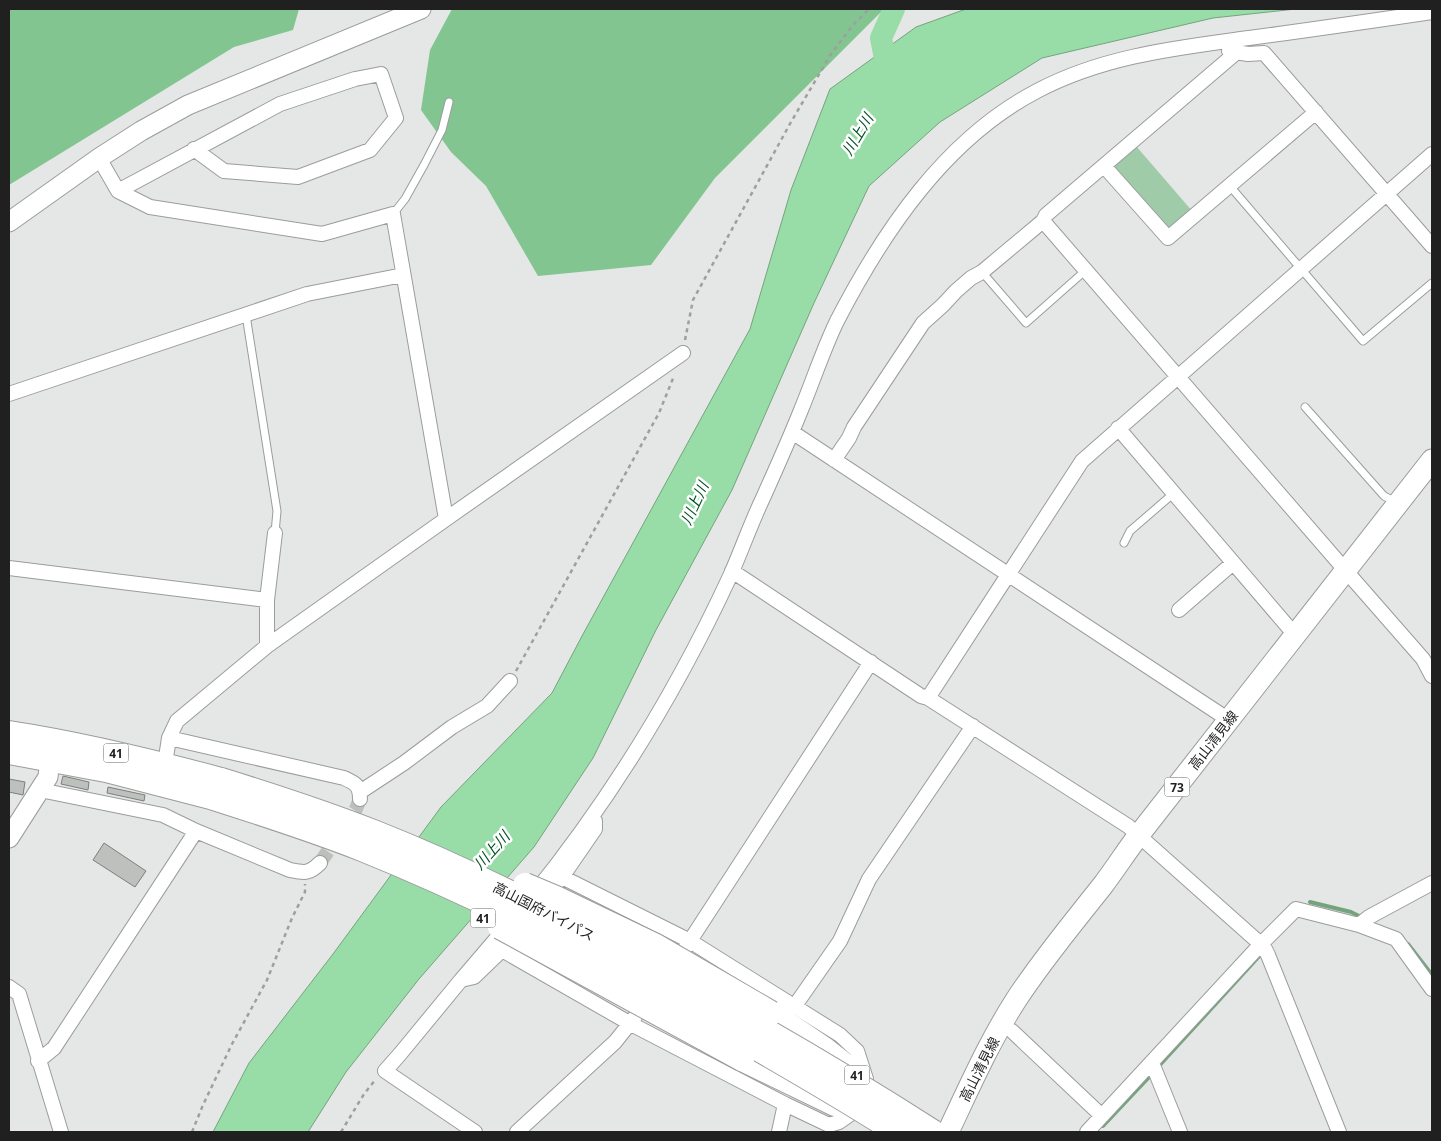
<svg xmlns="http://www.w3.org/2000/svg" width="1441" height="1141" font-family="'Noto Sans','Noto Sans JP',sans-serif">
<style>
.green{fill:#a0cba9}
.forest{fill:#82c591}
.water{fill:#98dca7;stroke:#74a47e}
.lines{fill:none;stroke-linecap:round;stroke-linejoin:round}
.stream{stroke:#74a47e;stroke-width:4}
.river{stroke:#98dca7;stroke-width:22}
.building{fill:#bdc0bd;stroke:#7c7f7d}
.street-tunnel{stroke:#bdbfbd;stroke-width:14;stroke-dasharray:14 7;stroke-linecap:butt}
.lane-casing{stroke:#9a9d9b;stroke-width:9}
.street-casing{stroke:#9a9d9b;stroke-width:16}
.secondary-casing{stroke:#9a9d9b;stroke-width:21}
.primary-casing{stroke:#9a9d9b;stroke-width:23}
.highway-casing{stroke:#9a9d9b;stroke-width:26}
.path{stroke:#9ea09e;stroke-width:2.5;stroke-dasharray:4 4;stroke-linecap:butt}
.lane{stroke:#fff;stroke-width:7}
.street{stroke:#fff;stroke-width:14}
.secondary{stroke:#fff;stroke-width:19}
.primary{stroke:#fff;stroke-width:21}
.highway{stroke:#fff;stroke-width:24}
.highway-bridge-casing{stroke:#9a9d9b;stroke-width:26;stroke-linecap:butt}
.highway-bridge{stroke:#fff;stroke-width:24}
.labels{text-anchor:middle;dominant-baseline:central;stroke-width:5;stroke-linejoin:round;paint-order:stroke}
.shield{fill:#fff;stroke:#626362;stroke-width:1}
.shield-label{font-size:12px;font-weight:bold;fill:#1f201f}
.street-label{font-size:14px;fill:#1f201f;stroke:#fff}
.water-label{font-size:15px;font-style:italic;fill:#005223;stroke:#fff}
</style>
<rect width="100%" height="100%" fill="#e4e7e5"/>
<!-- green -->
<path class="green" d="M 1136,146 L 1193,212 L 1173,228 L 1164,228 L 1115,171 L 1114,164 Z"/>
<!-- forest -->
<path class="forest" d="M 9,9 L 299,9 L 293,30 L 234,47 L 9,185 Z
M 452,9 L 884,9 L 715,178 L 651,265 L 538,276 L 486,186 L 451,152 L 421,110 L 430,50 Z"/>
<!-- water -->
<path class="water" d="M 966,9 L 1296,9 L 1213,18 L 1042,58 L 940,122 L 869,186 L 814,303 L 732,490 L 656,630 L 593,758 L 534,847 L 419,979 L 346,1072 L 308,1132 L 213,1132 L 249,1063 L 333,954 L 441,807 L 552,693 L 582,636 L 750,329 L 791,190 L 830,89 L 916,27 Z"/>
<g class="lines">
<!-- stream -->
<path class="stream" d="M 1310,902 L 1351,912 L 1363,918
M 1408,944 L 1432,975
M 1158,1067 L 1263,952
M 1103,1126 L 1152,1074"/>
<!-- river -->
<path class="river" d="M 884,82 L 886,64 L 881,38 L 894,9"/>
</g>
<!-- building -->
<path class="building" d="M 63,776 L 89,782 L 88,790 L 61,784 Z
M 9,779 L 25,782 L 23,795 L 9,792 Z
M 108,787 L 145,795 L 144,801 L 107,793 Z
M 104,843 L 146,871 L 135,887 L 93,860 Z"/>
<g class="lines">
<!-- street-tunnel -->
<path class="street-tunnel" d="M 320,863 L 356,809 L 360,799"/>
<defs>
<path id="lane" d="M 1229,185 L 1363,341 L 1432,283
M 393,214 L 405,199 L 424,165 L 442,130 L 449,102
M 982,272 L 1026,323 L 1086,270
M 246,315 L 277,511 L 275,533
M 1305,407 L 1384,496 L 1396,502
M 1124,543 L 1130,531 L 1174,493"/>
<path id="street" d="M 1229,51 L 1248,54 L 1264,53 L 1432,246
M 99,158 L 118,191 L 150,207 L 322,234 L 393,214 L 446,519
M 1104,166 L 1168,238 L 1316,112
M 118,191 L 280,104 L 355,79 L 381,74 L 396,118 L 370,150 L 298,177 L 224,171 L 194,149
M 1043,221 L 1346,571 L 1423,659 L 1432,676
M 9,394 L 307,294 L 403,275
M 1118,428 L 1295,635
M 792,432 L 1229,720
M 834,460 L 849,438 L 854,427 L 923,323 L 943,305 L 956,291 L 971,278 L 982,272 L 1043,221 L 1046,215 L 1237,52
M 9,568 L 267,600
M 732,571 L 921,696 L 928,698 L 1128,826 L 1264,947 L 1268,955 L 1339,1132
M 1179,610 L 1233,563
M 267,646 L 267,600 L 275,533
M 928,698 L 1082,461 L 1432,154
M 169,738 L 344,778 C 355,783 360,785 360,799
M 165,764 L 169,738 L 177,721 L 267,646 L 446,519 L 683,353
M 40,790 L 163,815 L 196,831 L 290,870 C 305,873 309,874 320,863
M 360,792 L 404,763 L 452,727 L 487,706 L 510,681
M 562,877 L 595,829 L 595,821
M 533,895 C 612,797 678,689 731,574 C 742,549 751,523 763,498 C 776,469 789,440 801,410 C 813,381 823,350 837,321 C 883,232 945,139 1037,91 C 1103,56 1176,48 1249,38 C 1310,30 1371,21 1432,12
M 544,898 L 562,877 L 690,941 L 840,1035 L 857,1051 L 866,1079
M 1359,925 L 1369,917 L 1432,883
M 518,931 L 502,950 L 631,1024 L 785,1104
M 686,947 L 871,662
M 461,980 L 508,925
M 9,987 L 19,994 L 61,1132
M 794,1007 L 840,941 L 869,879 L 973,726
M 1012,1031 L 1102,1116
M 38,1061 L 54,1048 L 196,831
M 1152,1063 L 1180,1132
M 475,1132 L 385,1071 L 400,1054 L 461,980 L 474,977 L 502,950
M 517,1132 L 615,1042 L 635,1017
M 779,1132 L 785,1104 L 829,1125 L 839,1122 L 852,1113
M 1087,1132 L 1261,944 L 1296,909 L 1359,925 L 1396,939 L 1432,989"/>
<path id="secondary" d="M 9,222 L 99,158 L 141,131 L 188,105 L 421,9
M 9,838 L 48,777 L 50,759"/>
<path id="primary" d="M 948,1132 C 969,1088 989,1042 1016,1000 C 1042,960 1073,923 1103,885 C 1115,869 1126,852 1138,836 L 1432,460"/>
<path id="highway" d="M 9,733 C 81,744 151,761 221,780
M 9,752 L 106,770 L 214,798
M 771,1013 L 824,1049 L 857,1075
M 742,1059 L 835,1104"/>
</defs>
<!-- lane casing -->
<use href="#lane" class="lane-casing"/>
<!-- street casing -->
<use href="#street" class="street-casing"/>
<!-- secondary casing -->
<use href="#secondary" class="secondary-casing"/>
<!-- primary casing -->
<use href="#primary" class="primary-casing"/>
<!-- highway casing -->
<use href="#highway" class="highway-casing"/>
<!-- path -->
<path class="path" d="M 685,340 L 693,300 L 791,122 L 831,54 L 853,25 L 869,9
M 516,671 L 659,413 L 674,376
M 192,1132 L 203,1105 L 232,1044 L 267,980 L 292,918 L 305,892 L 305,884
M 341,1132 L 364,1094 L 376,1079"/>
<!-- lane -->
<use href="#lane" class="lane"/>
<!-- street -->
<use href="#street" class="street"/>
<!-- secondary -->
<use href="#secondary" class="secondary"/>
<!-- primary -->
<use href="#primary" class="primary"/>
<!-- highway -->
<use href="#highway" class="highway"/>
<defs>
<path id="highway-bridge" d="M 221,780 C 273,796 325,813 376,833 C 467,869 554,914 639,960 C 739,1014 838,1071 933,1132
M 214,798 C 264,814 314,830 362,849 C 479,896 590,954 699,1015 C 766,1053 833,1091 897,1132
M 525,885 L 556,898 L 656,946 L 771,1013
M 500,927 L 742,1059"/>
</defs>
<!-- highway-bridge casing -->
<use href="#highway-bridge" class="highway-bridge-casing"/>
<!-- highway-bridge -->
<use href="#highway-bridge" class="highway-bridge"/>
</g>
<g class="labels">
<!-- shield labels -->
<g class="shield">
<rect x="103.5" y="743.5" width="25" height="19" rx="4"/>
<rect x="1164.5" y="777.5" width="25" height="19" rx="4"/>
<rect x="470.5" y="908.5" width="25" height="19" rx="4"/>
<rect x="844.5" y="1065.5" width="25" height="19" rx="4"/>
</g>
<g class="shield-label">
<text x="116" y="753">41</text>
<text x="1177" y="787">73</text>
<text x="483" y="918">41</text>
<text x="857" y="1075">41</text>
</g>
<!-- street labels -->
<g class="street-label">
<text transform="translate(1213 740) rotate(-52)">高山清見線</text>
<text transform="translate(544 911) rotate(27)">高山国府バイパス</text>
<text transform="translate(979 1069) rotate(-63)">高山清見線</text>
</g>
<!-- water labels -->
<g class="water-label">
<text transform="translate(857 134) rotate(-59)">川上川</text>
<text transform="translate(694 503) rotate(-65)">川上川</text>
<text transform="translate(491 850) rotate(-48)">川上川</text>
</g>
</g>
<!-- border -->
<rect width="1441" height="1141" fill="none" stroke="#1f201f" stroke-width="20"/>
</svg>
